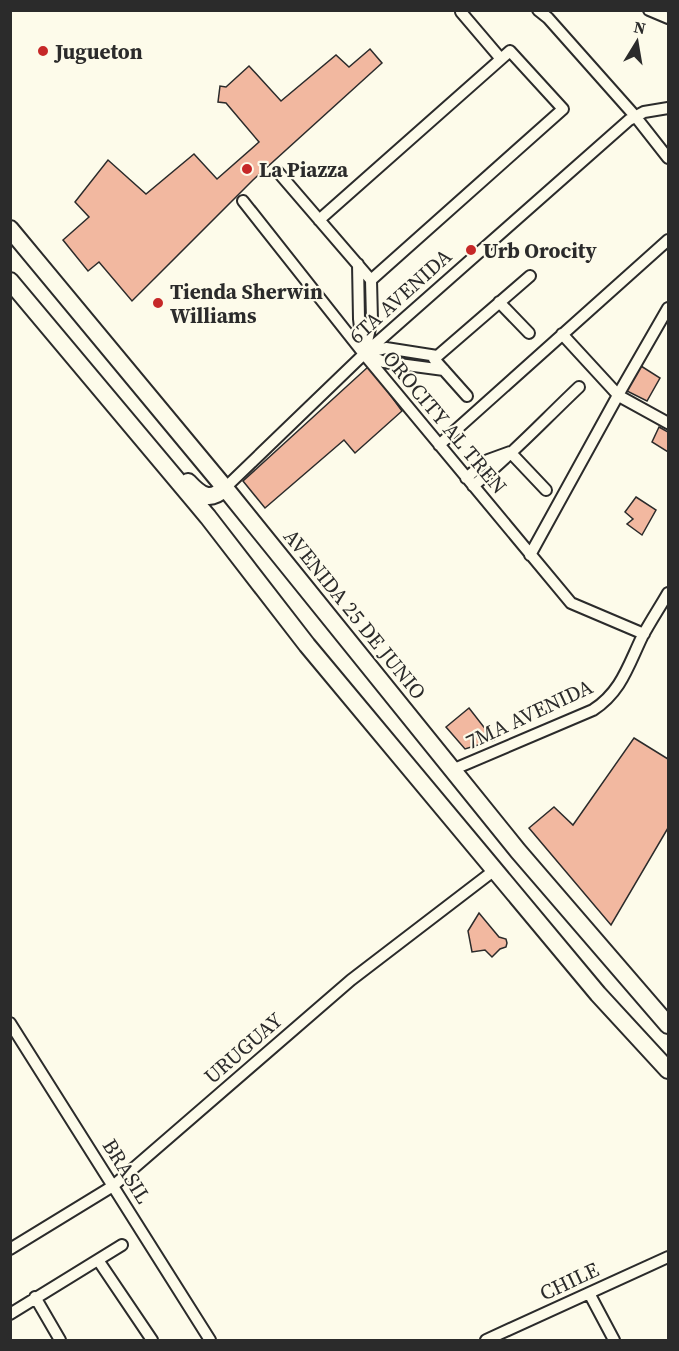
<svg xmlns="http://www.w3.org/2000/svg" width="679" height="1351" font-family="'Source Serif 4',serif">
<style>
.building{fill:#f2b8a0;stroke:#2b2b2b;stroke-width:1.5}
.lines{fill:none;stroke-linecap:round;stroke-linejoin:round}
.minor-casing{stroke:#2b2b2b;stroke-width:14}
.primary-casing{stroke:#2b2b2b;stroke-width:20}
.minor{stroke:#fdfbea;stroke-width:10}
.primary{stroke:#fdfbea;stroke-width:16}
.poi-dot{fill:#c62828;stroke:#fdfbea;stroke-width:2}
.labels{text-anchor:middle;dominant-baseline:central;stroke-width:4.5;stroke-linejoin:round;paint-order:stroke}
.poi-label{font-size:21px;font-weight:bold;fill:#2b2b2b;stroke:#fdfbea;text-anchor:start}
.street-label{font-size:21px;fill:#2b2b2b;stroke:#fdfbea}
</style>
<rect width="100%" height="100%" fill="#fdfbea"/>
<!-- building -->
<path class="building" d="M 370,49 L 382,63 L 253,180 L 132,301 L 99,262 L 88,271 L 63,240 L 89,217 L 75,202 L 108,160 L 146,194 L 194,154 L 217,179 L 259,142 L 226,103 L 218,102 L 220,86 L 226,87 L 249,66 L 281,101 L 336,55 L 349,67 Z
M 369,366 L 402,411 L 355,453 L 344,440 L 265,508 L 243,481 Z
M 641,366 L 660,378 L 647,401 L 623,389 Z
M 659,427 L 668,432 L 668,452 L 652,442 Z
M 636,497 L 656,510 L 642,535 L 627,524 L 633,519 L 625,512 Z
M 469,708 L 494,740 L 465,749 L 446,727 Z
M 634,738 L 668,759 L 668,828 L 611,925 L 529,828 L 554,807 L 573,825 Z
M 479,913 L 499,937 L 506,939 L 507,943 L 506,947 L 500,949 L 492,957 L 485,950 L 472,952 L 468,931 Z"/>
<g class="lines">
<defs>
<path id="minor" d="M 538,10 L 548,18 L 635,116 L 668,158
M 649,10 L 668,18
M 461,12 L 501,59
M 278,172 L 371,280 L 372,320 L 364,354
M 243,201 L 364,354 L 571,603 L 644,634
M 319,220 L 510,51 L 563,109 L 371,280
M 358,264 L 359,319 L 362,345
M 499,302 L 529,333
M 562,334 L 619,396 L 668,423
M 367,353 L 386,348 L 437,356
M 364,354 L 384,362 L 444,370
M 467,396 L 434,359 L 530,276
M 439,445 L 668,240
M 510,452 L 546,490
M 466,478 L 488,460 L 510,452
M 473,486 C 511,456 544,420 579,387
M 225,488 L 364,354 L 629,120 L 644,112 L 668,108
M 530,555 L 622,388 L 668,308
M 452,770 L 593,710 C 621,692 628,666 642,637 C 650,622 660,607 668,593
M 10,1023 L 210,1340
M 10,1249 L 113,1186 L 351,980 L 496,869
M 98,1260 L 152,1340
M 589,1293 L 614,1340
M 35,1297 L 60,1340
M 10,1314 L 122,1245
M 486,1340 L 668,1257"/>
<path id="primary" d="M 10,229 L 225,488 L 518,851 L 668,1025
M 10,281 L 208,517 L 307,645 L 598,994 L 668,1070
M 188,482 C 201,496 210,502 225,488"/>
</defs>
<!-- minor casing -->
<use href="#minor" class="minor-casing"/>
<!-- primary casing -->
<use href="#primary" class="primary-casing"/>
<!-- minor -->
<use href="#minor" class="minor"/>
<!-- primary -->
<use href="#primary" class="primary"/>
</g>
<!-- markers -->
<g class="poi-dot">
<circle cx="43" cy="51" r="6"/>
<circle cx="247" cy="169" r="6"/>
<circle cx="471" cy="250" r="6"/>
<circle cx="158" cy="303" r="6"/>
</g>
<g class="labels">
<!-- poi labels -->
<g class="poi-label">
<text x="55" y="51">Jugueton</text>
<text x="259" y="169">La Piazza</text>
<text x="483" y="250">Urb Orocity</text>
<text x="170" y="291">Tienda Sherwin<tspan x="170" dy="24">Williams</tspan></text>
</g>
<!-- street labels -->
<g class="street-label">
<text transform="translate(400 296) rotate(-42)">6TA AVENIDA</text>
<text transform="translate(445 422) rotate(50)">OROCITY AL TREN</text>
<text transform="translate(355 614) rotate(51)">AVENIDA 25 DE JUNIO</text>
<text transform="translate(529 714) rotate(-25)">7MA AVENIDA</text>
<text transform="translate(243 1048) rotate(-41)">URUGUAY</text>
<text transform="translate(127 1171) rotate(58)">BRASIL</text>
<text transform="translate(569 1281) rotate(-25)">CHILE</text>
</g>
</g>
<!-- border -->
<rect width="679" height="1351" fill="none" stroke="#2b2b2b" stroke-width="24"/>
<!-- north arrow -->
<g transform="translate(637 42) rotate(11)" stroke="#fdfbea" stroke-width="4.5" paint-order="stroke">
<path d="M0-4.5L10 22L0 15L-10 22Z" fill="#2b2b2b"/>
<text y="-9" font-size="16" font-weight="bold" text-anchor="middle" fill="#2b2b2b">N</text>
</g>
</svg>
